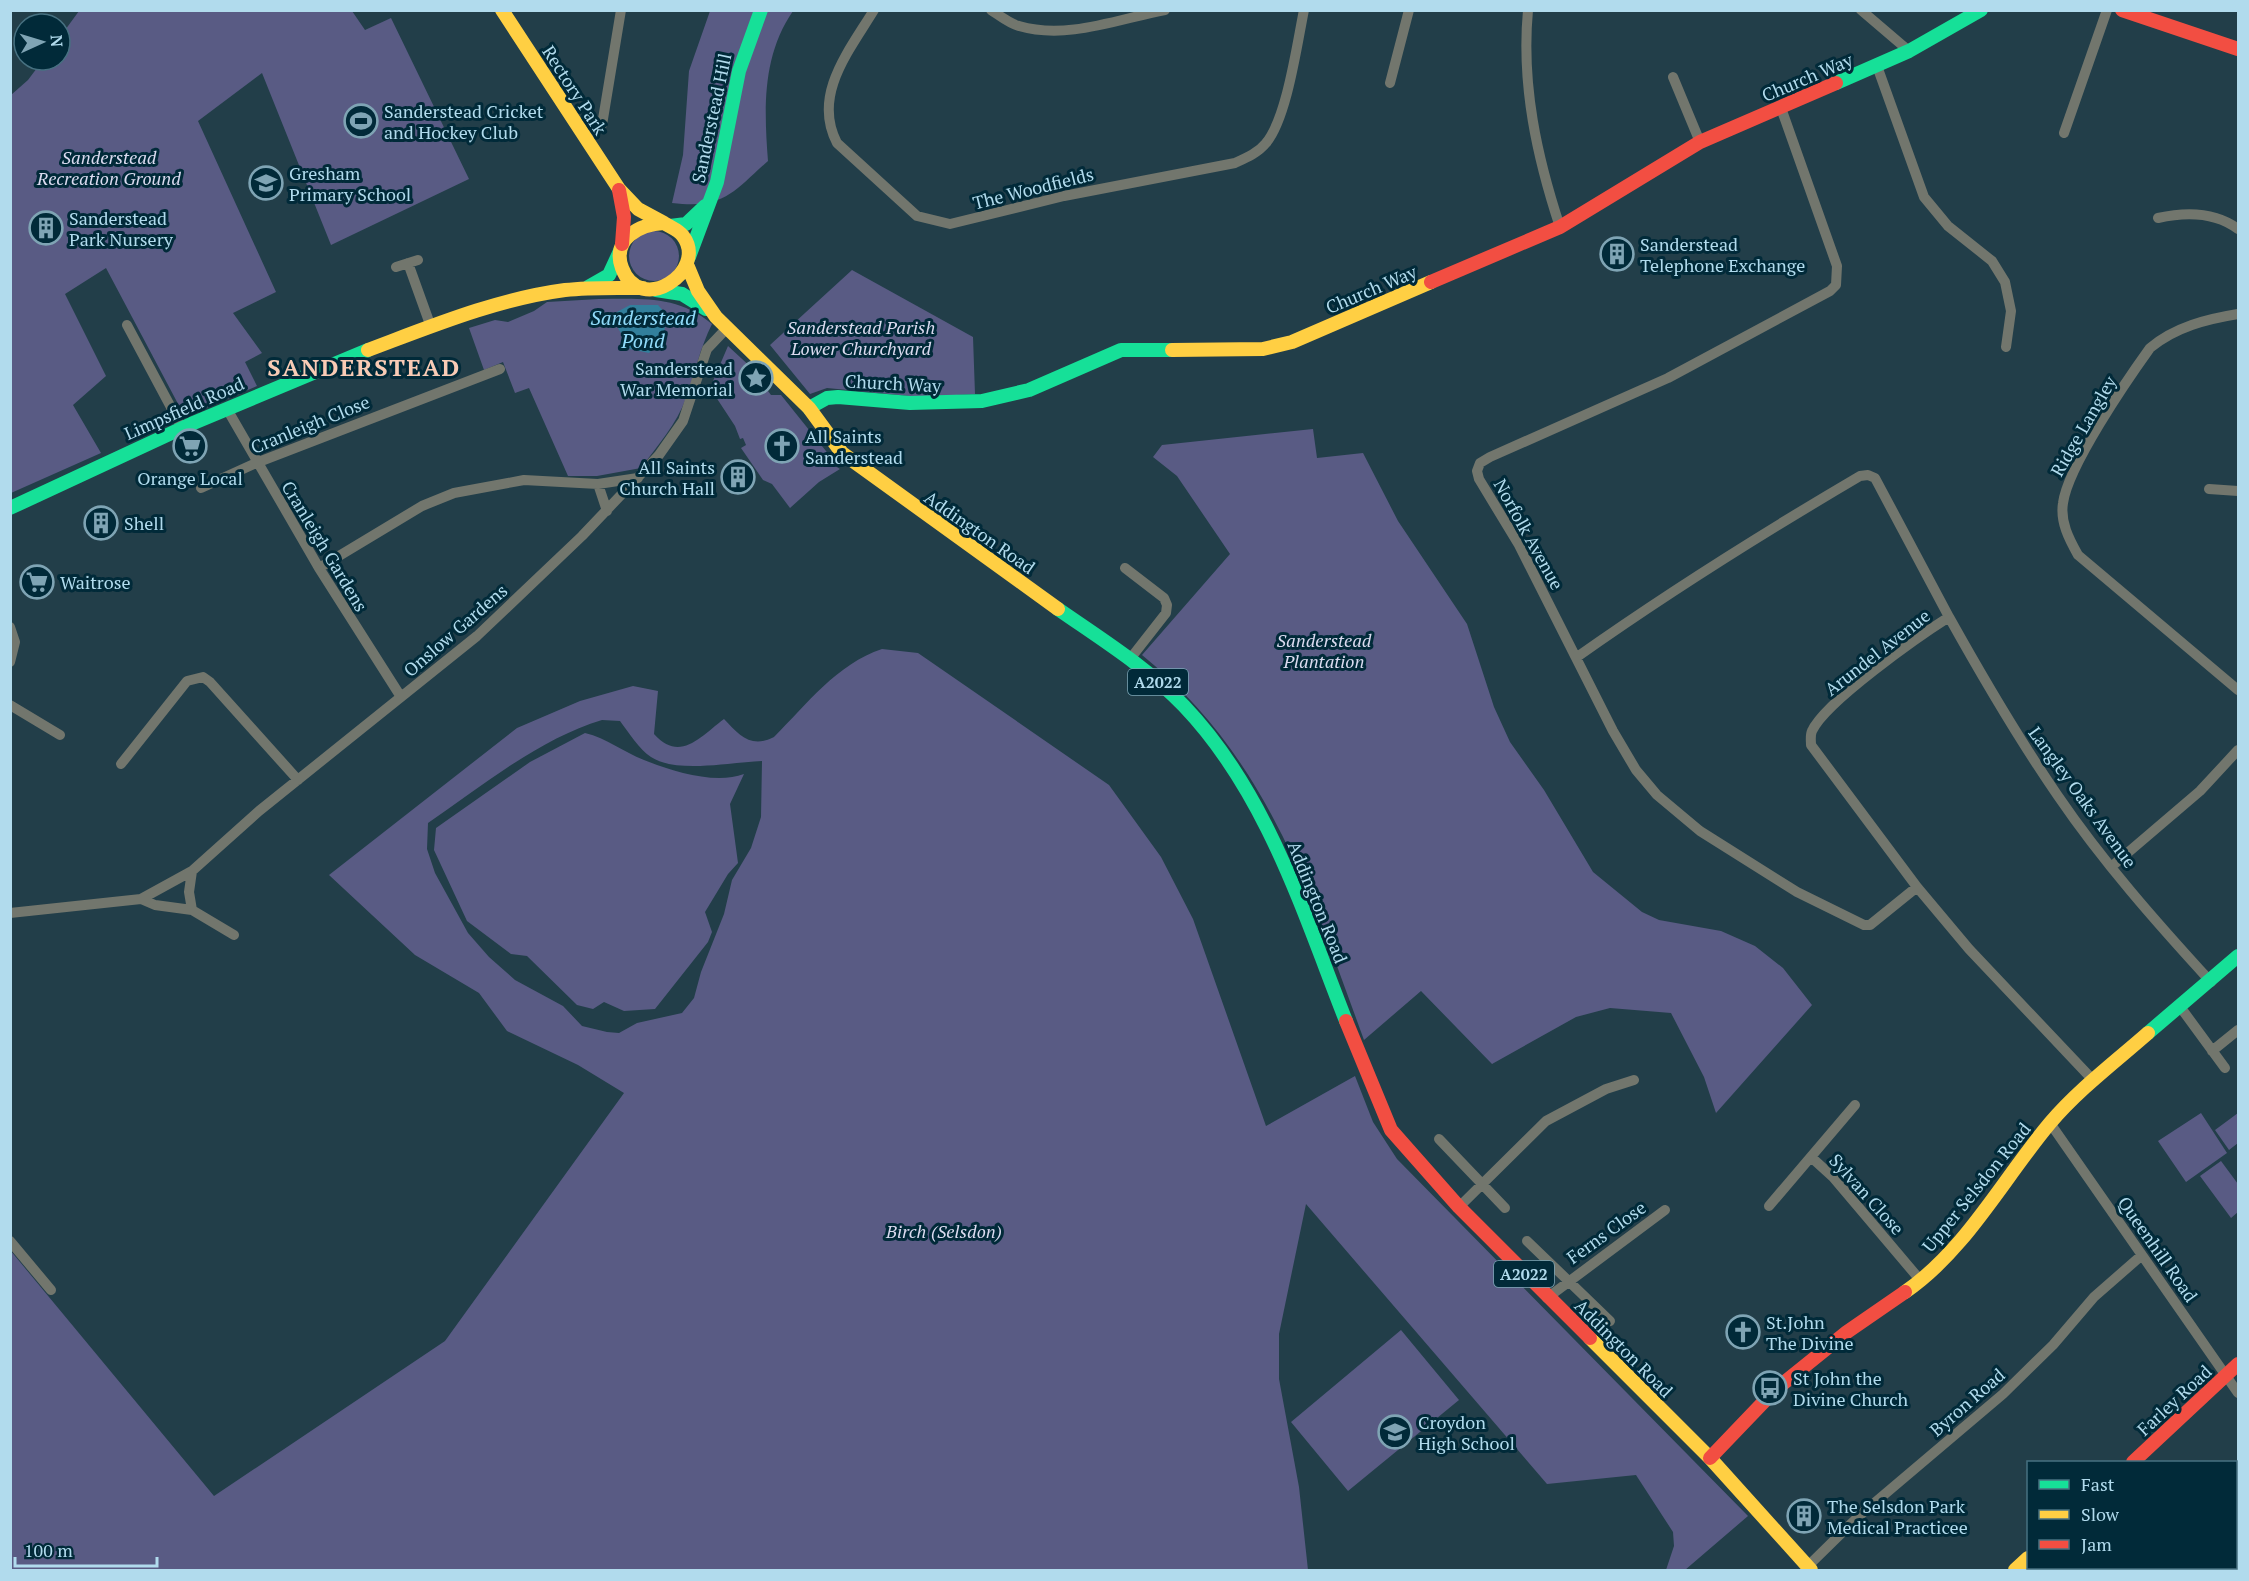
<svg xmlns="http://www.w3.org/2000/svg" width="2249" height="1581" font-family="'PT Serif',serif">
<style>
.green{fill:#595b84;fill-rule:evenodd}
.water{fill:#327f9c}
.lines{fill:none;stroke-linecap:round;stroke-linejoin:round}
.street{stroke:#72766d;stroke-width:10}
.fast{stroke:#16e098;stroke-width:14}
.slow{stroke:#ffcf43;stroke-width:14}
.jam{stroke:#f24e42;stroke-width:14}
.labels{text-anchor:middle;dominant-baseline:central;stroke-width:6;stroke-linejoin:round;paint-order:stroke}
.shield{fill:#012a39;stroke:#7ca6b7;stroke-width:1.5}
.shield-label{font-size:16px;font-weight:bold;fill:#b1dbed}
.street-label{font-size:18px;fill:#b1dbed;stroke:#012a39}
.poi-label{font-size:18px;fill:#b1dbed;stroke:#012a39;text-anchor:start}
.park-label{font-size:18px;font-style:italic;fill:#dbdbf0;stroke:#012a39}
.water-label{font-size:20px;font-style:italic;fill:#90dbfa;stroke:#012a39}
.district-label{font-size:24px;font-weight:bold;letter-spacing:1.5px;fill:#f8cbb5;stroke:#012a39}
</style>
<rect width="100%" height="100%" fill="#223e49"/>
<!-- green -->
<path class="green" d="M 79,11 L 352,11 L 365,30 L 391,18 L 469,179 L 331,245 L 262,73 L 198,121 L 276,292 L 233,313 L 262,353 L 245,362 L 257,386 L 185,417 L 106,268 L 65,294 L 106,376 L 73,405 L 101,453 L 11,493 L 11,95 L 28,80 L 43,60 L 60,60 L 60,37 Z
M 710,11 L 793,11 C 762,56 764,109 768,161 C 732,193 724,209 672,203 L 683,155 L 689,71 Z
M629 256a25 25 0 1 1 50 0a25 25 0 1 1-50 0Z
M 852,270 L 973,337 L 975,394 L 920,397 L 827,388 L 810,394 L 770,345 Z
M 599,299 C 642,299 677,295 712,324 C 700,348 695,373 686,398 C 677,424 657,446 641,468 L 597,476 L 568,476 L 529,388 L 515,393 L 503,362 L 484,370 L 469,328 L 495,320 L 508,322 L 534,311 L 547,302 Z
M 728,346 L 768,383 L 768,391 L 771,395 L 781,395 L 834,461 L 832,464 L 840,469 L 819,482 L 790,508 L 772,484 L 763,480 L 741,448 L 746,445 L 743,438 L 740,439 L 735,426 L 710,388 Z
M 1313,429 L 1317,458 L 1363,453 L 1398,521 L 1467,624 L 1494,707 L 1510,742 L 1544,790 L 1593,872 L 1642,912 L 1659,920 L 1721,931 L 1755,946 L 1783,968 L 1812,1005 L 1716,1113 L 1704,1077 L 1671,1013 L 1610,1008 L 1576,1017 L 1492,1064 L 1421,991 L 1364,1040 C 1311,895 1267,756 1142,655 L 1230,554 L 1177,476 L 1153,457 L 1162,445 Z
M 882,649 L 918,653 L 1109,785 L 1161,857 L 1193,919 L 1266,1126 L 1355,1076 L 1373,1122 L 1397,1159 L 1748,1516 L 1685,1570 L 1666,1570 L 1674,1546 L 1673,1532 L 1636,1475 L 1547,1484 L 1306,1204 L 1279,1334 L 1279,1379 L 1299,1487 L 1308,1570 L 11,1570 L 10,1250 L 214,1496 L 445,1341 L 624,1093 L 578,1065 L 507,1031 L 479,993 L 415,955 L 329,875 L 517,728 L 580,701 L 633,686 L 658,691 L 654,734 C 680,763 700,737 724,719 C 739,735 751,749 774,737 C 807,704 837,664 882,649 ZM 602,720 L 620,721 C 629,733 639,749 651,757 C 677,774 731,762 762,761 L 761,817 L 751,848 L 732,880 L 724,914 L 701,972 L 694,998 L 682,1013 L 637,1023 L 619,1033 L 607,1032 L 582,1026 L 563,1006 L 515,980 L 489,957 L 468,933 L 435,873 L 427,849 L 428,823 C 482,786 539,739 602,720 Z
M 585,733 C 607,738 623,752 644,760 C 672,771 715,785 744,774 L 730,804 L 738,863 L 728,874 L 705,912 L 712,932 L 708,942 L 655,1009 L 624,1011 L 604,1002 L 593,1009 L 577,1005 L 527,956 L 511,954 L 467,921 L 434,850 L 436,828 L 530,762 Z
M 2201,1113 L 2227,1153 L 2186,1182 L 2158,1141 Z
M 2238,1113 L 2238,1143 L 2229,1150 L 2215,1130 Z
M 2221,1161 L 2238,1184 L 2238,1212 L 2231,1218 L 2200,1176 Z
M 1401,1330 L 1459,1400 L 1348,1491 L 1291,1422 Z"/>
<!-- water -->
<path class="water" d="M 630,305 L 658,305 L 666,314 L 664,336 L 649,353 L 630,349 L 618,328 L 615,313 Z"/>
<g class="lines">
<!-- street -->
<path class="street" d="M 874,10 C 849,51 812,95 837,143 L 917,216 L 950,224 L 1064,196 L 1235,163 C 1246,158 1258,153 1266,143 C 1287,118 1297,44 1304,10
M 991,10 C 1000,16 1010,24 1019,26 C 1067,40 1118,19 1165,10
M 1528,10 C 1521,85 1537,157 1560,227
M 1861,10 L 1909,51
M 1877,66 L 1924,197 L 1948,226 L 1992,261 L 2005,282 L 2011,311 L 2006,347
M 1673,77 L 1700,142
M 1390,83 L 1409,10
M 1781,108 L 1837,266 L 1836,285 L 1830,291 L 1668,378 L 1490,457 L 1480,463 L 1477,471 L 1479,479 L 1519,545 L 1613,731 L 1636,770 L 1657,795 L 1700,831 L 1797,892 L 1864,925 L 1870,925 L 1917,887
M 2064,133 L 2107,10
M 586,139 L 602,125 L 621,10
M 2158,218 C 2185,212 2215,212 2238,229
M 408,263 L 431,327
M 396,267 L 418,260
M 2238,314 C 2207,319 2175,327 2150,348 C 2127,380 2068,466 2063,503 C 2060,522 2069,539 2078,555 L 2238,690
M 127,325 L 182,428
M 227,409 L 319,568 L 401,697
M 598,484 L 607,511
M 201,488 L 256,463 L 500,369
M 2209,489 L 2238,491
M 319,568 L 422,506 L 454,493 L 524,480 L 598,484 L 638,478
M 1125,568 L 1164,598 L 1167,605 L 1166,613 L 1130,659
M 1949,617 C 1983,678 2018,738 2058,796 C 2103,862 2157,923 2211,982
M 10,627 L 15,642 L 10,662
M 1577,657 C 1669,592 1763,533 1860,476 L 1868,475 L 1875,478 L 1949,617 C 1919,636 1825,702 1812,731 C 1810,735 1811,741 1811,745 L 1917,887 L 1969,949 L 2092,1079
M 10,705 L 60,735
M 121,764 L 187,681 L 203,677 L 210,682 L 298,780
M 2111,867 L 2200,791 L 2238,750
M 141,899 L 192,871 L 259,811 L 477,636 L 582,536 L 659,455 L 683,421 L 707,349 L 726,329
M 192,910 L 189,892 L 192,871
M 10,913 L 141,899 L 155,905 L 192,910 L 234,935
M 2181,1008 L 2225,1068
M 2212,1051 L 2238,1030
M 2050,1123 L 2238,1393
M 1439,1139 L 1505,1208
M 1811,1157 L 1833,1177 L 1921,1281
M 1769,1206 L 1855,1105
M 1459,1207 L 1546,1121 L 1606,1089 L 1634,1080
M 10,1241 L 51,1290
M 1527,1241 L 1610,1321
M 1547,1298 L 1665,1210
M 1808,1566 L 1859,1516 L 2003,1394 L 2053,1345 L 2094,1297 L 2142,1255
M 2045,1568 L 2048,1570
M 2228,1570 L 2231,1568"/>
<!-- fast -->
<path class="fast" d="M 1836,83 L 1909,51 L 1981,10
M 670,226 L 686,224 L 705,206
M 689,257 L 717,182 L 739,71 L 761,10
M 588,287 L 609,275 L 620,251
M 656,290 L 682,294 L 706,309
M 809,408 L 827,398 L 838,397 L 910,403 L 982,401 L 1029,390 L 1121,350 L 1172,350
M 10,508 L 191,424 L 368,350
M 1058,609 C 1101,639 1148,668 1184,706 C 1267,793 1303,912 1346,1021
M 2148,1033 L 2238,956"/>
<!-- slow -->
<path class="slow" d="M 502,10 L 619,189 L 638,209 L 664,223
M 664,223 C 670,227 679,230 683,236 C 709,271 640,317 622,268 C 611,239 640,224 664,223 Z
M 688,267 L 698,291 L 716,317 L 809,408 L 842,453 L 1058,609
M 368,350 C 432,326 497,299 565,290 C 591,287 617,288 643,288
M 1172,350 L 1263,349 L 1292,342 L 1431,282
M 1905,1292 C 1966,1250 2003,1179 2050,1123 C 2079,1089 2115,1062 2148,1033
M 1590,1338 L 1710,1458 L 1811,1570
M 2015,1570 L 2028,1558"/>
<!-- jam -->
<path class="jam" d="M 2122,10 L 2238,49
M 619,190 L 624,217 L 622,244
M 1431,282 L 1560,227 L 1700,142 L 1836,83
M 1346,1021 L 1391,1130 L 1459,1207 L 1590,1338
M 1710,1458 L 1775,1390 L 1847,1332 L 1905,1292
M 2133,1462 L 2238,1364"/>
</g>
<!-- icons -->
<defs>
<symbol id="stadium-ring" viewBox="-11 -11 22 22"><circle r="9.5" fill="#012a39" stroke="#7fa4b4" stroke-width="1.5"/><path d="M0-5a6.5 5 0 1 0 0 10a6.5 5 0 1 0 0-10ZM-3.5-1.8h7v3.6h-7Z" fill="#7fa4b4"/></symbol>
<symbol id="school-ring" viewBox="-11 -11 22 22"><circle r="9.5" fill="#012a39" stroke="#7fa4b4" stroke-width="1.5"/><path d="M0-5L7-2L0 1L-7-2ZM-4 1L0 2.5L4 1V4Q0 6-4 4Z" fill="#7fa4b4"/></symbol>
<symbol id="building-ring" viewBox="-11 -11 22 22"><circle r="9.5" fill="#012a39" stroke="#7fa4b4" stroke-width="1.5"/><path d="M-4-6H4V6H1V3H-1V6H-4ZM-2.5-4.3h1.7v1.8h-1.7ZM.8-4.3h1.7v1.8H.8ZM-2.5-1h1.7V.8h-1.7ZM.8-1h1.7V.8H.8Z" fill="#7fa4b4"/></symbol>
<symbol id="sight-ring" viewBox="-11 -11 22 22"><circle r="9.5" fill="#012a39" stroke="#7fa4b4" stroke-width="1.5"/><path d="M0-6L1.8-2.2L6-1.7L2.9 1.2L3.7 5.4L0 3.3L-3.7 5.4L-2.9 1.2L-6-1.7L-1.8-2.2Z" fill="#7fa4b4"/></symbol>
<symbol id="supermarket-ring" viewBox="-11 -11 22 22"><circle r="9.5" fill="#012a39" stroke="#7fa4b4" stroke-width="1.5"/><path d="M-6-5.5h2.5l.6 2H6L4.5 2H-2.5L-4.4-4H-6ZM-1.5 3.2a1.3 1.3 0 1 0 .1 0ZM3 3.2a1.3 1.3 0 1 0 .1 0Z" fill="#7fa4b4"/></symbol>
<symbol id="church-ring" viewBox="-11 -11 22 22"><circle r="9.5" fill="#012a39" stroke="#7fa4b4" stroke-width="1.5"/><path d="M-1.2-6h2.4v3.5h3.3v2.4h-3.3V6h-2.4V-.1h-3.3v-2.4h3.3Z" fill="#7fa4b4"/></symbol>
<symbol id="bus-ring" viewBox="-11 -11 22 22"><circle r="9.5" fill="#012a39" stroke="#7fa4b4" stroke-width="1.5"/><path d="M-5-6H5V4H4V6H2V4H-2V6H-4V4H-5ZM-3.5-4V0h7V-4ZM-3.5 1.2v1.5H-2V1.2ZM2 1.2v1.5H3.5V1.2Z" fill="#7fa4b4"/></symbol>
</defs>
<g fill-rule="evenodd">
<use href="#stadium-ring" x="342" y="102" width="38" height="38"/>
<use href="#school-ring" x="247" y="164" width="38" height="38"/>
<use href="#building-ring" x="27" y="209" width="38" height="38"/>
<use href="#building-ring" x="1598" y="235" width="38" height="38"/>
<use href="#sight-ring" x="737" y="359" width="38" height="38"/>
<use href="#supermarket-ring" x="171" y="427" width="38" height="38"/>
<use href="#church-ring" x="763" y="427" width="38" height="38"/>
<use href="#building-ring" x="719" y="458" width="38" height="38"/>
<use href="#building-ring" x="82" y="504" width="38" height="38"/>
<use href="#supermarket-ring" x="18" y="563" width="38" height="38"/>
<use href="#church-ring" x="1724" y="1313" width="38" height="38"/>
<use href="#bus-ring" x="1751" y="1369" width="38" height="38"/>
<use href="#school-ring" x="1376" y="1413" width="38" height="38"/>
<use href="#building-ring" x="1785" y="1497" width="38" height="38"/>
</g>
<g class="labels">
<!-- shield labels -->
<g class="shield">
<rect x="1128" y="669" width="60" height="26" rx="4.5"/>
<rect x="1494" y="1261" width="60" height="26" rx="4.5"/>
</g>
<g class="shield-label">
<text x="1158" y="682">A2022</text>
<text x="1524" y="1274">A2022</text>
</g>
<!-- street labels -->
<g class="street-label">
<text transform="translate(1807 77) rotate(-23)">Church Way</text>
<text transform="translate(575 90) rotate(57)">Rectory Park</text>
<text transform="translate(711 118) rotate(-78)">Sanderstead Hill</text>
<text transform="translate(1033 188) rotate(-14)">The Woodfields</text>
<text transform="translate(1371 289) rotate(-23)">Church Way</text>
<text transform="translate(893 383) rotate(3)">Church Way</text>
<text transform="translate(184 408) rotate(-24)">Limpsfield Road</text>
<text transform="translate(310 424) rotate(-22)">Cranleigh Close</text>
<text transform="translate(2083 426) rotate(-60)">Ridge Langley</text>
<text transform="translate(980 532) rotate(35)">Addington Road</text>
<text transform="translate(1529 534) rotate(61)">Norfolk Avenue</text>
<text transform="translate(325 546) rotate(59)">Cranleigh Gardens</text>
<text transform="translate(455 630) rotate(-41)">Onslow Gardens</text>
<text transform="translate(1877 652) rotate(-38)">Arundel Avenue</text>
<text transform="translate(2083 797) rotate(54)">Langley Oaks Avenue</text>
<text transform="translate(1318 902) rotate(68)">Addington Road</text>
<text transform="translate(1976 1187) rotate(-51)">Upper Selsdon Road</text>
<text transform="translate(1867 1194) rotate(48)">Sylvan Close</text>
<text transform="translate(1606 1232) rotate(-36)">Ferns Close</text>
<text transform="translate(2158 1249) rotate(55)">Queenhill Road</text>
<text transform="translate(1624 1348) rotate(45)">Addington Road</text>
<text transform="translate(2174 1400) rotate(-43)">Farley Road</text>
<text transform="translate(1967 1402) rotate(-41)">Byron Road</text>
</g>
<!-- poi labels -->
<g class="poi-label">
<text x="384" y="111">Sanderstead Cricket<tspan x="384" dy="21">and Hockey Club</tspan></text>
<text x="289" y="173">Gresham<tspan x="289" dy="21">Primary School</tspan></text>
<text x="69" y="218">Sanderstead<tspan x="69" dy="21">Park Nursery</tspan></text>
<text x="1640" y="244">Sanderstead<tspan x="1640" dy="21">Telephone Exchange</tspan></text>
<text x="733" y="368" text-anchor="end">Sanderstead<tspan x="733" dy="21">War Memorial</tspan></text>
<text x="805" y="436">All Saints<tspan x="805" dy="21">Sanderstead</tspan></text>
<text x="715" y="467" text-anchor="end">All Saints<tspan x="715" dy="21">Church Hall</tspan></text>
<text x="190" y="478" text-anchor="middle">Orange Local</text>
<text x="124" y="523">Shell</text>
<text x="60" y="582">Waitrose</text>
<text x="1766" y="1322">St.John<tspan x="1766" dy="21">The Divine</tspan></text>
<text x="1793" y="1378">St John the<tspan x="1793" dy="21">Divine Church</tspan></text>
<text x="1418" y="1422">Croydon<tspan x="1418" dy="21">High School</tspan></text>
<text x="1827" y="1506">The Selsdon Park<tspan x="1827" dy="21">Medical Practicee</tspan></text>
</g>
<!-- park labels -->
<g class="park-label">
<text x="109" y="157">Sanderstead<tspan x="109" dy="21">Recreation Ground</tspan></text>
<text x="861" y="327">Sanderstead Parish<tspan x="861" dy="21">Lower Churchyard</tspan></text>
<text x="1324" y="640">Sanderstead<tspan x="1324" dy="21">Plantation</tspan></text>
<text x="944" y="1231">Birch (Selsdon)</text>
</g>
<!-- water labels -->
<g class="water-label">
<text x="643" y="317">Sanderstead<tspan x="643" dy="23">Pond</tspan></text>
</g>
<!-- district labels -->
<g class="district-label">
<text x="364" y="367">SANDERSTEAD</text>
</g>
</g>
<!-- border -->
<rect width="2249" height="1581" fill="none" stroke="#b1dbed" stroke-width="24"/>
<!-- legend -->
<rect x="2027" y="1461" width="210" height="108" fill="#012a39" stroke="#477181" stroke-width="1.5"/>
<rect x="2039" y="1480" width="30" height="9" fill="#16e098" stroke="#477181" stroke-width="1.5"/>
<text x="2081" y="1491" font-size="18" fill="#b1dbed">Fast</text>
<rect x="2039" y="1510" width="30" height="9" fill="#ffcf43" stroke="#477181" stroke-width="1.5"/>
<text x="2081" y="1521" font-size="18" fill="#b1dbed">Slow</text>
<rect x="2039" y="1540" width="30" height="9" fill="#f24e42" stroke="#477181" stroke-width="1.5"/>
<text x="2081" y="1551" font-size="18" fill="#b1dbed">Jam</text>
<!-- north arrow -->
<g transform="translate(42 42) rotate(86)"><circle r="28" fill="#012a39" stroke="#477181" stroke-width="1.5"/>
<path d="M0-4.5L10 22L0 15L-10 22Z" fill="#7fa4b4"/>
<text y="-9" font-size="16" font-weight="bold" text-anchor="middle" fill="#b1dbed">N</text>
</g>
<!-- scale -->
<path d="M15 1557v9h142v-9" fill="none" stroke="#b1dbed" stroke-width="3"/>
<text x="24" y="1557" font-size="18" fill="#b1dbed" stroke="#012a39" stroke-width="4.5" paint-order="stroke">100 m</text>
</svg>
